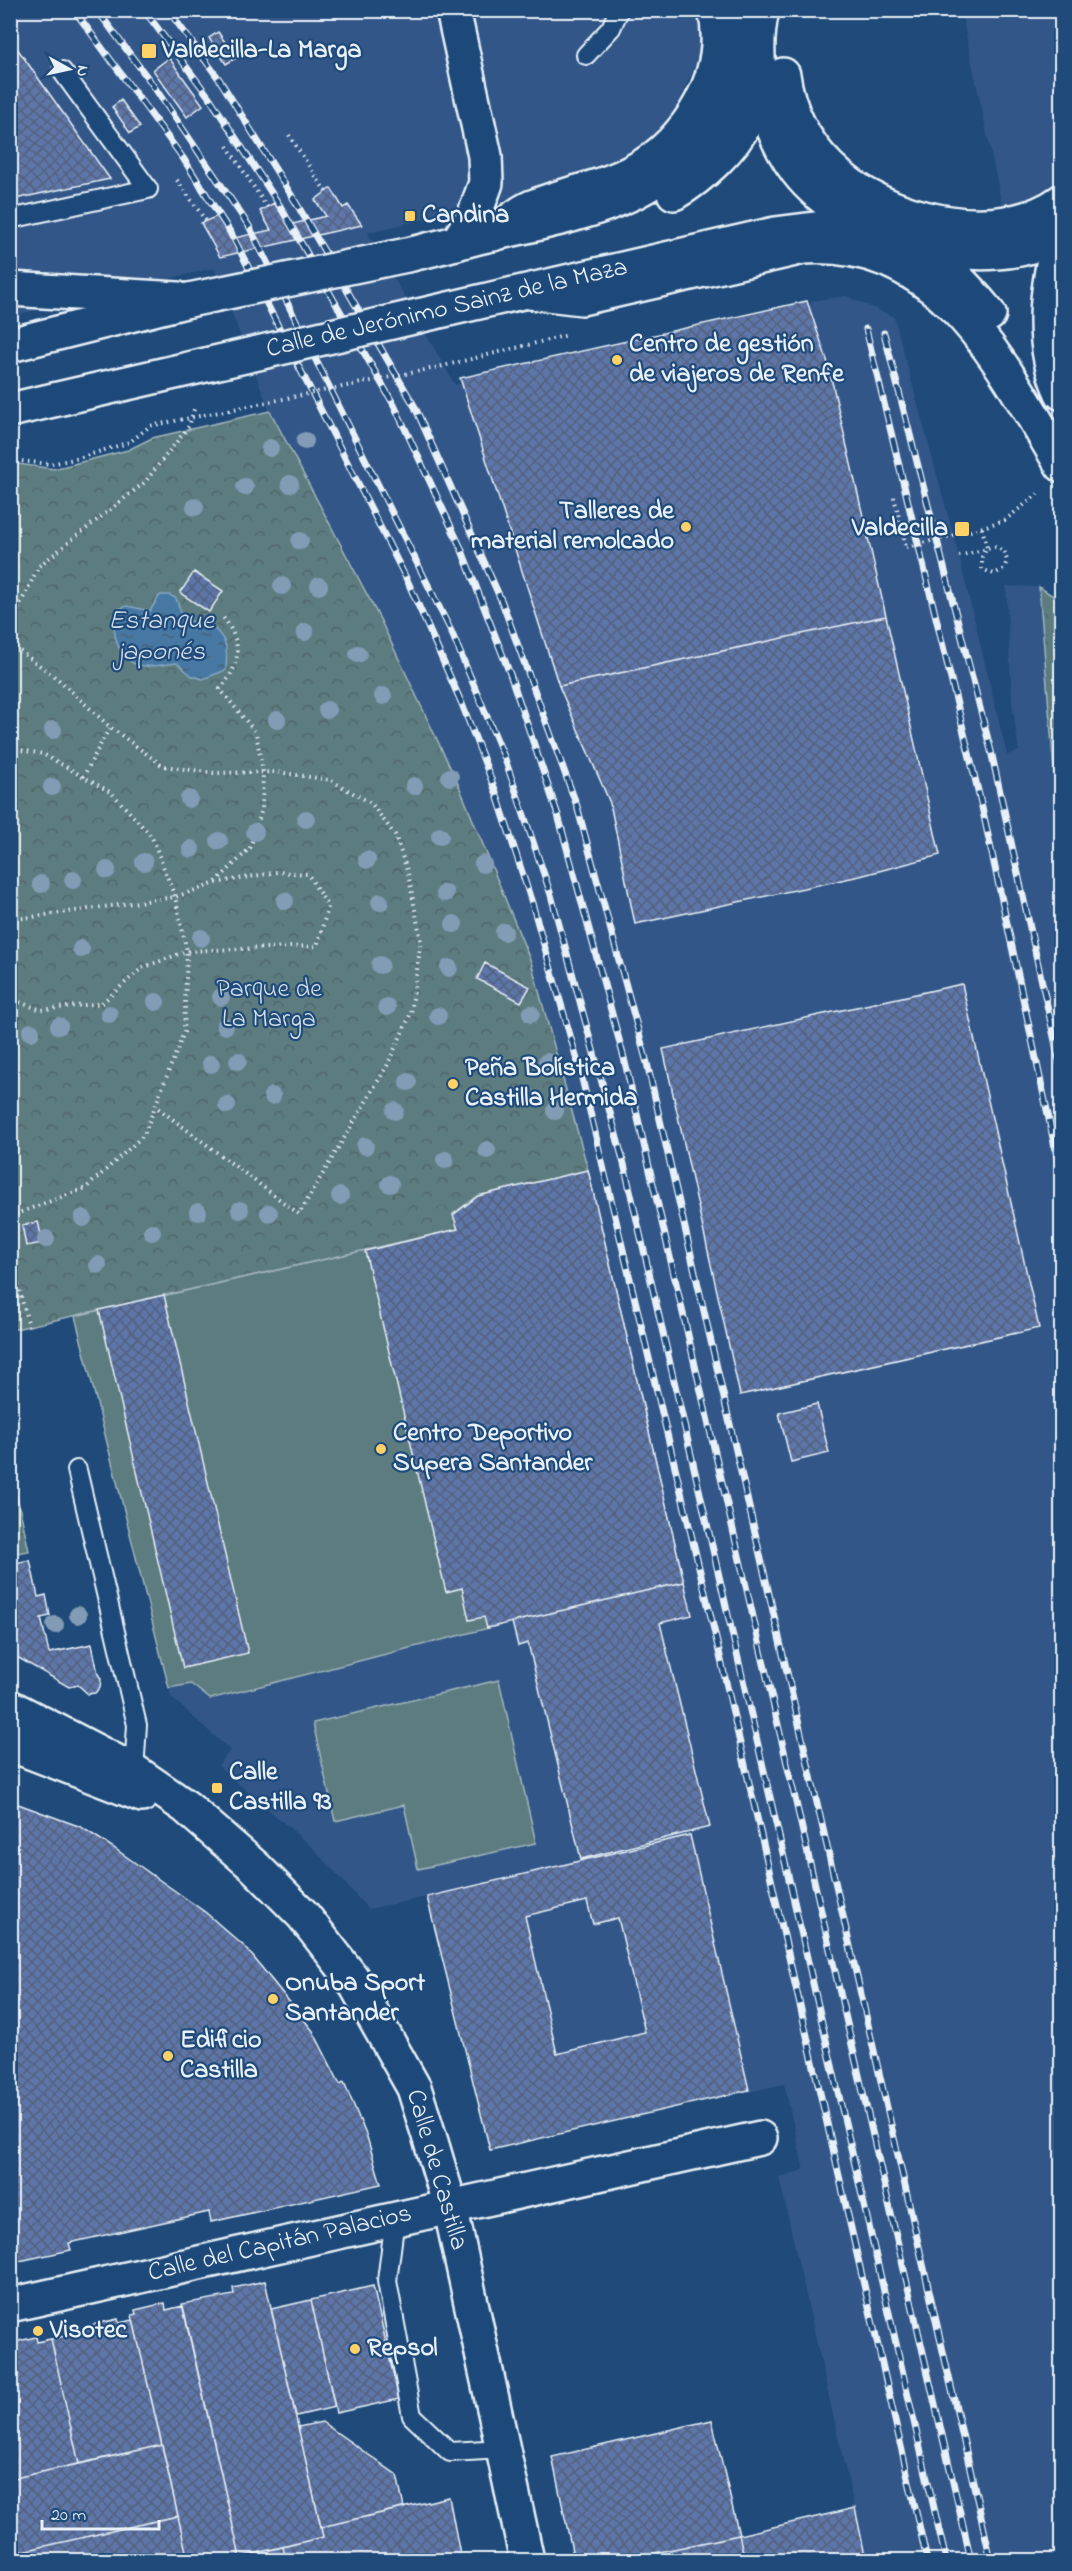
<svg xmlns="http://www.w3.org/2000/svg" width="1072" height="2571" font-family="'Indie Flower',sans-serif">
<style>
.built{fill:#325788}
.grass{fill:#5b7c80;stroke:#a2b6bc;stroke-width:1.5}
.park{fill:url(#park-crowns);stroke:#a2b6bc;stroke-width:1.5}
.water{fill:url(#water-ripples);stroke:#87a8c5;stroke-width:1.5}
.building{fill:url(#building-cross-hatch);stroke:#e8f1f8;stroke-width:1.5;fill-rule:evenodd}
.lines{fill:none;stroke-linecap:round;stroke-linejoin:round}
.service-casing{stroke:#e8f1f8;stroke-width:22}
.minor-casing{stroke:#e8f1f8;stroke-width:38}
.secondary-casing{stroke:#e8f1f8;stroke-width:38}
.primary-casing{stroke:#e8f1f8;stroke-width:38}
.trunk-casing{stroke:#e8f1f8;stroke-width:38}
.path{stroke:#e8f1f8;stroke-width:4;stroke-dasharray:1.5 4.5;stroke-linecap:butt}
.service{stroke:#1f4a7a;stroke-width:18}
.minor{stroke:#1f4a7a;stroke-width:33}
.secondary{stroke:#1f4a7a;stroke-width:33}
.primary{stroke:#1f4a7a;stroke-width:33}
.trunk{stroke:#1f4a7a;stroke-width:33}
.rail-casing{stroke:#e8f1f8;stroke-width:7}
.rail{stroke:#1f4a7a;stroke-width:4.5;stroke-dasharray:14;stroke-linecap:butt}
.trunk-bridge-casing{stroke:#e8f1f8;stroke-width:38;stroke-linecap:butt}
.path-bridge{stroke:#e8f1f8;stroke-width:4;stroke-dasharray:1.5 4.5;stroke-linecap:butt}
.trunk-bridge{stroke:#1f4a7a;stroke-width:33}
.tree{fill:#829cb5}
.poi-dot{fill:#ffd166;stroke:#1f4a7a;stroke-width:2}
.labels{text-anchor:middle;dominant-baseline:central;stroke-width:4.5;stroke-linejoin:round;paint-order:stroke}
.poi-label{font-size:26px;font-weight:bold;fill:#e8f1f8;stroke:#1f4a7a;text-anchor:start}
.street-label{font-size:26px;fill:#e8f1f8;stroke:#1f4a7a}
.park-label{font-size:26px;fill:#d3dfe6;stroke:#1f4a7a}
.water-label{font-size:27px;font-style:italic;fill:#d0dfeb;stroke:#1f4a7a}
</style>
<defs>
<pattern id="park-crowns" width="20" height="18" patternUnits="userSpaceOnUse" patternTransform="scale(1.5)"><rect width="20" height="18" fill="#5b7c80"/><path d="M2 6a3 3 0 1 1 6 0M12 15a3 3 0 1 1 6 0" fill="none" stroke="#526568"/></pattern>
<pattern id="water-ripples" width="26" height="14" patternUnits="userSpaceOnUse" patternTransform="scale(1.5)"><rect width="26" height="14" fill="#4678a3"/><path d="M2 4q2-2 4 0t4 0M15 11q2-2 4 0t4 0" fill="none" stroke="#46627b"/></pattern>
<pattern id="building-cross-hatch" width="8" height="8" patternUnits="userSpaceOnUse" patternTransform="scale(1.5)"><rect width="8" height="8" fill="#5d76a8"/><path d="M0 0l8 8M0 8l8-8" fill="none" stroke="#53617e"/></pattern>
</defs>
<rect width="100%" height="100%" fill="#1f4a7a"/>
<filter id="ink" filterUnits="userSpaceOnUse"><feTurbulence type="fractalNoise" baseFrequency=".0167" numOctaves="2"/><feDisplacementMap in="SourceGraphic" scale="12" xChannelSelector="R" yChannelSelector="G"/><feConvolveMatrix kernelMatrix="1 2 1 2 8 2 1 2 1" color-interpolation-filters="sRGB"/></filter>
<g filter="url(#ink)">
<!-- built -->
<path class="built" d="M 10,11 L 713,11 L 707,39 L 676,108 L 634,158 L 564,185 L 368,233 L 455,385 L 811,305 L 811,301 L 846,296 L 894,317 L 959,556 L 1007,755 L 1019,751 L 1012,704 L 1006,586 L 1039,587 L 1056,794 L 1062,822 L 1061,2560 L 866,2560 L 779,2177 L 804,2170 L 784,2084 L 490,2150 L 427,1897 L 368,1909 L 314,1849 L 218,1766 L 230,1750 L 171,1697 L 169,1688 L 191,1684 L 210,1699 L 512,1622 L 684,1582 L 588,1170 L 531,962 L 459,786 L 380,619 L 270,411 L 214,268 L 11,316 Z
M 961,11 L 1061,11 L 1061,261 L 1011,248 Z"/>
<!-- grass -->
<path class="grass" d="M 588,1170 L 684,1582 L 512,1622 L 210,1699 L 191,1684 L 169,1688 L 75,1316 L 458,1229 L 453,1215 L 478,1196 Z
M 499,1680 L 536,1843 L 418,1869 L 404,1805 L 335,1821 L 313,1723 Z"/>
<!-- park -->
<path class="park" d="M 270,411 L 380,619 L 459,786 L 531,962 L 588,1170 L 477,1196 L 453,1214 L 458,1229 L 11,1330 L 11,463 L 54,469 L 128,450 L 152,438 Z
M 1039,587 L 1061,601 L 1061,822 L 1056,794 Z
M 10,1464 L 29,1551 L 11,1554 L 10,1554 Z"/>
<!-- water -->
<path class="water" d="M 160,595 L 169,595 L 176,598 L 183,618 L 193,622 L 208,622 C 227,640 228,644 226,670 L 203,679 L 192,676 L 177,663 C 166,664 154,667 144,666 C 116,663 111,631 116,610 L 127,606 L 150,611 Z"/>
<!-- building -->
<path class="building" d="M 218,32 L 236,58 L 226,64 L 209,38 Z
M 14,44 L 110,179 L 10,200 L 10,45 Z
M 169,58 L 203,105 L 187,117 L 153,70 Z
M 121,100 L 140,127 L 130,133 L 112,107 Z
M 331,188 L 343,208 L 348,205 L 362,225 L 220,257 L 201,223 L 220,215 L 230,239 L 271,230 L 260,211 L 274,203 L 289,225 L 326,216 L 315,200 Z
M 807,301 L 827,360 L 886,616 L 559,686 L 460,378 Z
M 194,572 L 223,591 L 209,612 L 180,593 Z
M 886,616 L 940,855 L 860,876 L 635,924 L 610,803 L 559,686 Z
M 485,963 L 530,987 L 521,1002 L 477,979 Z
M 962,984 L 1039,1328 L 740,1395 L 663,1049 Z
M 588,1170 L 684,1582 L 487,1628 L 484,1617 L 469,1620 L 462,1588 L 446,1592 L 365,1251 L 458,1229 L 453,1215 L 478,1196 Z
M 38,1222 L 43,1243 L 26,1246 L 22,1225 Z
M 164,1295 L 248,1653 L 183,1668 L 99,1310 Z
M 817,1404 L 829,1453 L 791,1462 L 779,1413 Z
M 30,1560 L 38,1597 L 46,1595 L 50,1616 L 41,1618 L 49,1653 L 92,1644 L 98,1674 L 101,1679 L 100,1687 L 95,1693 L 88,1694 L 78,1685 L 69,1687 L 10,1653 L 10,1564 Z
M 684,1582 L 692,1615 L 660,1623 L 710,1827 L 581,1859 L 528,1643 L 518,1646 L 512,1622 Z
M 10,1801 L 81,1827 L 114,1848 L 205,1912 L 246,1948 L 313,2031 L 340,2084 L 344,2082 L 367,2137 L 381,2184 L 211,2222 L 209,2212 L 69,2243 L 71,2250 L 10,2263 Z
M 690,1835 L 749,2090 L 490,2150 L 427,1897 ZM 587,1901 L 593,1924 L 618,1918 L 645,2032 L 557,2054 L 525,1916 Z
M 265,2281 L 323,2537 L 240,2557 L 182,2304 L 234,2295 L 233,2288 Z
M 373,2286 L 399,2399 L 336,2413 L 311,2300 Z
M 311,2300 L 335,2407 L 296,2416 L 271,2309 Z
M 165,2303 L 166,2310 L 183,2306 L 240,2557 L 223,2560 L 188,2560 L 132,2315 L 136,2314 L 135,2310 Z
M 118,2319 L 119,2323 L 133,2320 L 162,2445 L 79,2464 L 51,2339 L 65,2336 L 64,2331 Z
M 36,2337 L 37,2342 L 51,2339 L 79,2464 L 10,2479 L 10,2343 Z
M 712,2420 L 739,2535 L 623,2560 L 574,2560 L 552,2457 Z
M 322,2422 L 397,2475 L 404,2508 L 321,2527 L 298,2427 Z
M 162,2445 L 178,2516 L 10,2554 L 10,2479 Z
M 449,2497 L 461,2560 L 286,2560 L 283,2547 L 323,2537 L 321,2527 Z
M 855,2508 L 866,2560 L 745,2560 L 739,2535 Z
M 178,2516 L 188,2560 L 10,2560 L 10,2554 Z
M 739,2535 L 745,2560 L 623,2560 Z
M 283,2547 L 286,2560 L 223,2560 L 240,2557 Z"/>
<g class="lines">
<defs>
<path id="service" d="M 586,55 L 611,28 L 619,10
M 10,219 L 148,189 L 62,71
M 77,1470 L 137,1725 L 134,1771
M 395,2218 L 387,2281 L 412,2416 L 450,2452 L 503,2449"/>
<path id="minor" d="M 453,10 L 485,156 L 486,183 L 474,216 L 457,243
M 493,234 C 506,225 520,211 535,206 C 567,193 603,188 634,171 C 689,142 730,73 715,10
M 10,289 L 178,299
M 10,2305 L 760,2138"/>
<path id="secondary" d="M 1062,222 C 1049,278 1036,339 1062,393
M 910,241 C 942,261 965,285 989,314
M 530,292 L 582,298 L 804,247 C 942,238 1001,364 1062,465"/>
<path id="primary" d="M 10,1707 L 134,1771 L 186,1807 L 255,1867 L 303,1915 L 352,1978 L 414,2088 L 431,2142 L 450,2206 L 527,2560
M 10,1744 L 142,1795"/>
<path id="trunk" d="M 762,10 C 750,63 765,128 797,171 C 848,238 988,280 1062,232
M 783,75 C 788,110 804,142 829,167 C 882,221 998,248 1062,201
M 674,193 C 700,178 733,148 746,121 C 752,106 754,91 756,75
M 407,255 C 438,248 469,239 500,232 C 592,212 690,192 726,92 C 735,66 736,37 739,10
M 418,316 L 775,234 L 830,227 L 885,231
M 10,345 L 189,300
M 10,410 L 210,364"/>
</defs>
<!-- service casing -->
<use href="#service" class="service-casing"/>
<!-- minor casing -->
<use href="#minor" class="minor-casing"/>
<!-- secondary casing -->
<use href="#secondary" class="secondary-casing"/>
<!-- primary casing -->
<use href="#primary" class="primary-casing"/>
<!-- trunk casing -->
<use href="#trunk" class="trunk-casing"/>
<!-- path -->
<path class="path" d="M 289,135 L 326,192
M 227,146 L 267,207
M 177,180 L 206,221
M 435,368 L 568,335
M 10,460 L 51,464 L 79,458 L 130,442 L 150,426 L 229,410
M 894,497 L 906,547
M 964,533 L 1005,520 L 1038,494
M 959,556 L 995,547 L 1004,551 L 1007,560 L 1004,569 L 994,574 L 982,569
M 10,625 L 39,566 L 145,482 L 189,426 L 195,406
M 10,644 L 58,679 L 110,727 L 163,766 L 214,773 L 277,772 L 330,780 L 371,803 L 395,835 L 408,873 L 421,941 L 411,1013 L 387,1066 L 299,1214 L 155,1106
M 10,748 L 43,754 L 112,793 L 152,837 L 175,897 L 187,951 L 184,1032 L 144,1135 L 86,1188 L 10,1216
M 83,777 L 110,727
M 216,882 L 250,848 L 262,809 L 263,772 L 256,733 L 220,689 C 242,664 243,641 221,615
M 10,920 L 175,897 L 216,883 L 277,872 L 308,874 L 328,907 L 317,946 L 187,951 L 142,968 L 102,1003 L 41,1010 L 10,999
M 10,1256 L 29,1326"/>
<!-- service -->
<use href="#service" class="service"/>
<!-- minor -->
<use href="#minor" class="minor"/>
<!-- secondary -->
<use href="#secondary" class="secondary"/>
<!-- primary -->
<use href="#primary" class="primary"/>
<!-- trunk -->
<use href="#trunk" class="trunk"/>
<defs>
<path id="rail" d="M 74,10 L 183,158 L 232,235 L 408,582 L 462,704 L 496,792 L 532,903 L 580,1070 L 603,1166 L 715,1634 L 927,2560
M 97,10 L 150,81 L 249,226 L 451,631 L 505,759 L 551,895 L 624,1164 L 946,2560
M 144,10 L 209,97 L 280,206 L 394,405 L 461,548 L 510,674 L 558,815 L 624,1058 L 971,2560
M 168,10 L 219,79 L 295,201 L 415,407 L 502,602 L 577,806 L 647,1063 L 991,2560
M 866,329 L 982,807 L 1062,1180
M 884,333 L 991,751 L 1062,1073"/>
</defs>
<!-- rail casing -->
<use href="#rail" class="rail-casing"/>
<!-- rail -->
<use href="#rail" class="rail"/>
<defs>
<path id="trunk-bridge" d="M 189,300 L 407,255
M 210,364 L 418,316"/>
</defs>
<!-- trunk-bridge casing -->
<use href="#trunk-bridge" class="trunk-bridge-casing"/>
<!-- path-bridge -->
<path class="path-bridge" d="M 229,410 L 435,368
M 982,528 L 987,548 L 982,557 L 982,569
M 906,547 L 964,533"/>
<!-- trunk-bridge -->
<use href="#trunk-bridge" class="trunk-bridge"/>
</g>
<!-- trees -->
<g class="tree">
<circle cx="305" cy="441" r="9"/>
<circle cx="270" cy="448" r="9"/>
<circle cx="290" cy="484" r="9"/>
<circle cx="245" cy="487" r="9"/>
<circle cx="195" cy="507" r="9"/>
<circle cx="300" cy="541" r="9"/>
<circle cx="282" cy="586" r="9"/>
<circle cx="319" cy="586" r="9"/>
<circle cx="305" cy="632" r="9"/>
<circle cx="358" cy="654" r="9"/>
<circle cx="383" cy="696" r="9"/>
<circle cx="327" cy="710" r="9"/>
<circle cx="277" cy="720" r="9"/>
<circle cx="53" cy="730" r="9"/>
<circle cx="450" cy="777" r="9"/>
<circle cx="414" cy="786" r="9"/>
<circle cx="52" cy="787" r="9"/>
<circle cx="189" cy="799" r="9"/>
<circle cx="306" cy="819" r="9"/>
<circle cx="255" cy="832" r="9"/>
<circle cx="440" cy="836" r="9"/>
<circle cx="219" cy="841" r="9"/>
<circle cx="191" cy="849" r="9"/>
<circle cx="367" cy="860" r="9"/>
<circle cx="144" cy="862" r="9"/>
<circle cx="483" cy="864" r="9"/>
<circle cx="107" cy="870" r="9"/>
<circle cx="73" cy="880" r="9"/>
<circle cx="41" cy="884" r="9"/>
<circle cx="445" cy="893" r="9"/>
<circle cx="285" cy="901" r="9"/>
<circle cx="380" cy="902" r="9"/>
<circle cx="454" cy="924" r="9"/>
<circle cx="504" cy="932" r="9"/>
<circle cx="201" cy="938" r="9"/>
<circle cx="81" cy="949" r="9"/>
<circle cx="380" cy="965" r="9"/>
<circle cx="449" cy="968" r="9"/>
<circle cx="221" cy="997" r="9"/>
<circle cx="156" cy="1002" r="9"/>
<circle cx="387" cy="1007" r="9"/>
<circle cx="109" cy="1014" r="9"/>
<circle cx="531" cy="1014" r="9"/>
<circle cx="438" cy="1016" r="9"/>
<circle cx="59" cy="1026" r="9"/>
<circle cx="225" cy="1026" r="9"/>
<circle cx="31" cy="1032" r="9"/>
<circle cx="238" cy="1061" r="9"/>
<circle cx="547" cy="1062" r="9"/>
<circle cx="211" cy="1064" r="9"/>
<circle cx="408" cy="1082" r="9"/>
<circle cx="272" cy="1096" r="9"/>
<circle cx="227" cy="1105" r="9"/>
<circle cx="395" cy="1111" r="9"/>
<circle cx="555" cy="1111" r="9"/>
<circle cx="365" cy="1146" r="9"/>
<circle cx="487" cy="1150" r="9"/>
<circle cx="445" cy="1160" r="9"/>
<circle cx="390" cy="1184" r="9"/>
<circle cx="340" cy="1196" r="9"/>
<circle cx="240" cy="1210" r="9"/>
<circle cx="198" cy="1212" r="9"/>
<circle cx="269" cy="1213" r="9"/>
<circle cx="83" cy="1218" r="9"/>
<circle cx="152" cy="1232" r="9"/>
<circle cx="46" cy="1239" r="9"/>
<circle cx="98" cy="1265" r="9"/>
<circle cx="78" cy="1615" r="9"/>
<circle cx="55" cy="1625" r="9"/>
</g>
</g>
<!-- markers -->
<g class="poi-dot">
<rect x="141" y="43" width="16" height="16" rx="3"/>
<rect x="404" y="210" width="12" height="12" rx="3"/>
<circle cx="617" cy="360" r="6"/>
<circle cx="686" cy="527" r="6"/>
<rect x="954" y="521" width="16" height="16" rx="3"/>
<circle cx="453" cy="1084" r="6"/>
<circle cx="381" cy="1449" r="6"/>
<rect x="211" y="1782" width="12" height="12" rx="3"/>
<circle cx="273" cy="1999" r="6"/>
<circle cx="168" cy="2056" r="6"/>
<circle cx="38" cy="2331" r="6"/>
<circle cx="355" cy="2349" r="6"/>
</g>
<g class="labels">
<!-- poi labels -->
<g class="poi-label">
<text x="162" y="51">Valdecilla-La Marga</text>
<text x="422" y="216">Candina</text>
<text x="629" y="345">Centro de gestión<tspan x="629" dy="30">de viajeros de Renfe</tspan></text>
<text x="674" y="512" text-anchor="end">Talleres de<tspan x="674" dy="30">material remolcado</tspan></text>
<text x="948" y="529" text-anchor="end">Valdecilla</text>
<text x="465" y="1069">Peña Bolística<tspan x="465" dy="30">Castilla Hermida</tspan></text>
<text x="393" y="1434">Centro Deportivo<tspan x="393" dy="30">Supera Santander</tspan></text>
<text x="229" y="1773">Calle<tspan x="229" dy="30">Castilla 93</tspan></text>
<text x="285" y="1984">Onuba Sport<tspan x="285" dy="30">Santander</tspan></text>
<text x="180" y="2041">Edificio<tspan x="180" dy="30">Castilla</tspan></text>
<text x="50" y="2331">Visotec</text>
<text x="367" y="2349">Repsol</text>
</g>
<!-- street labels -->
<g class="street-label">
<text transform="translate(447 309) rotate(-13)">Calle de Jerónimo Sainz de la Maza</text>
<text transform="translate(436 2170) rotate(74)">Calle de Castilla</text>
<text transform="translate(280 2244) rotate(-13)">Calle del Capitán Palacios</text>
</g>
<!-- park labels -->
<g class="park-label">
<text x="269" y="990">Parque de<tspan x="269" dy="30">La Marga</tspan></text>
</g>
<!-- water labels -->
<g class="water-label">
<text x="161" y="621">Estanque<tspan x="161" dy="31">japonés</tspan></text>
</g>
</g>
<!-- margin -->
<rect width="1072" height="2571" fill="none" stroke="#1f4a7a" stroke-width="36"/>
<rect x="18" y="18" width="1036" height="2535" fill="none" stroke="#e8f1f8" stroke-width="2" filter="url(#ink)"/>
<!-- north arrow -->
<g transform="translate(69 69) rotate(98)" stroke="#1f4a7a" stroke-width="4.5" paint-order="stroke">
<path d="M0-4.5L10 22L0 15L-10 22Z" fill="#e8f1f8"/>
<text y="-9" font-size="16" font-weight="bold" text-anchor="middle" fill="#e8f1f8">N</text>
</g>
<!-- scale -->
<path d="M42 2520v9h117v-9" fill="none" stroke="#e8f1f8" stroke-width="3"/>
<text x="51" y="2520" font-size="18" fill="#e8f1f8" stroke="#1f4a7a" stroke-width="4.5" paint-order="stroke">20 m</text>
</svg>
